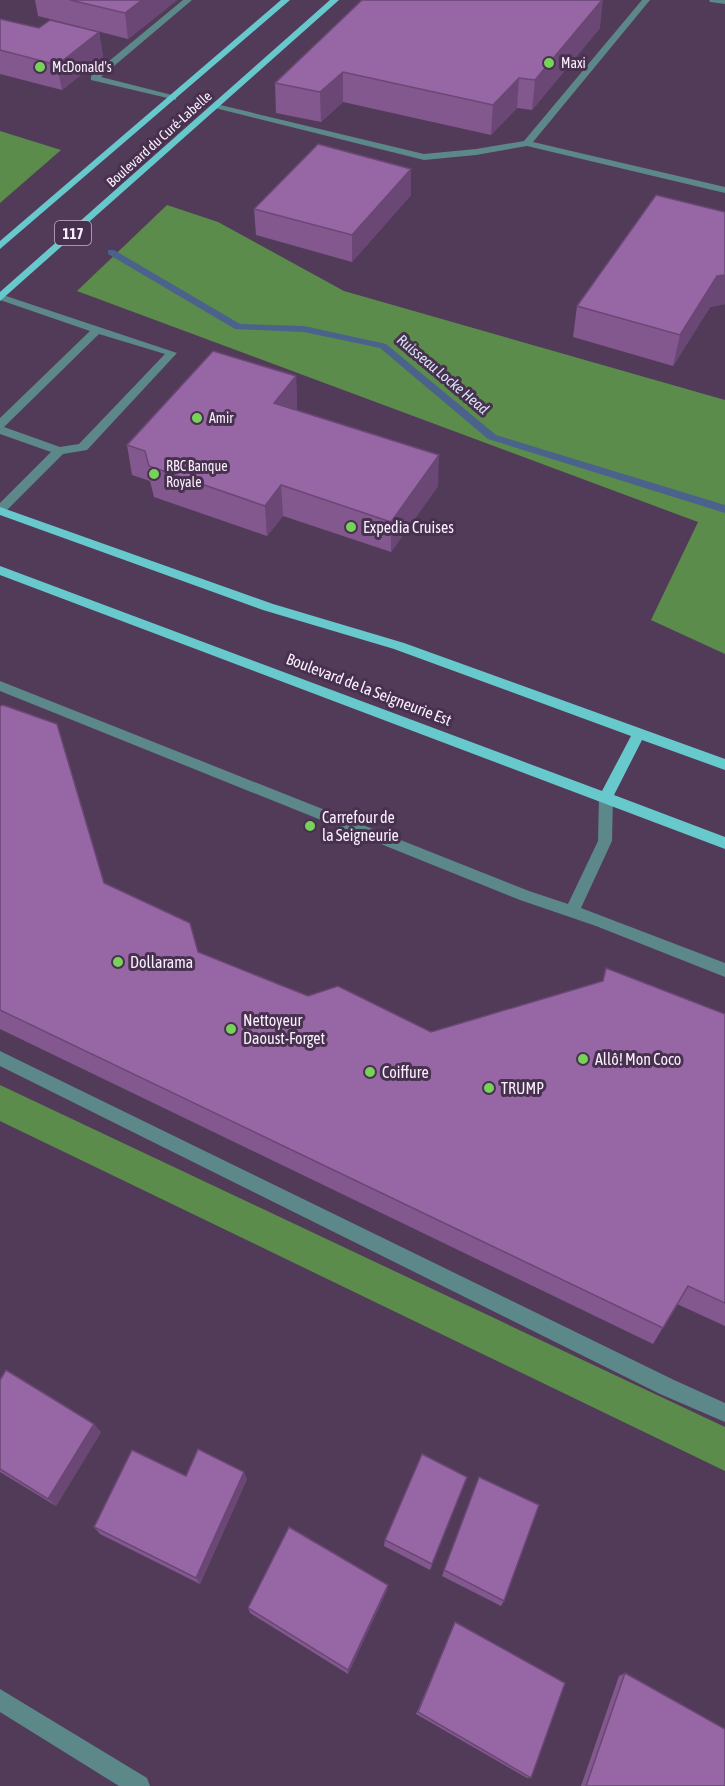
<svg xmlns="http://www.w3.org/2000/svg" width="725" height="1786" font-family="'Asap Condensed',sans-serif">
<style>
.forest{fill:#5b8c4b}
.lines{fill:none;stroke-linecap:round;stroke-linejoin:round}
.stream{fill:#4b628d;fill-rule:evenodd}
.minor{fill:#5c888a;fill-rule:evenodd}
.major{fill:#68c9cd;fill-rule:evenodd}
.wall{fill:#82588e}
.shaded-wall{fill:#6a4774}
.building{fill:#9766a5;stroke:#6a4774;stroke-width:1.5}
.poi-dot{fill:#77d259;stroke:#47314e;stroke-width:2}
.labels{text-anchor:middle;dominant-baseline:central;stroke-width:6;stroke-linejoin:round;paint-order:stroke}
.far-poi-label{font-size:14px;fill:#faeffe;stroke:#47314e;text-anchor:start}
.far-street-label{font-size:14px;fill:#faeffe;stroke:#47314e}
.shield{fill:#47314e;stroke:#c4b6c9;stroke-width:1.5}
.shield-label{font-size:15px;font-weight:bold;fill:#faeffe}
.far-water-label{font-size:15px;font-style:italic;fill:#d7e3f5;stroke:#47314e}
.poi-label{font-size:16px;fill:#faeffe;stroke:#47314e;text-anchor:start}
.street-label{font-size:16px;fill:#faeffe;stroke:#47314e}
</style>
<rect width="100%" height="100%" fill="#523b59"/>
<!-- forest -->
<path class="forest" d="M 0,131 L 61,150 L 0,203 Z
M 167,205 L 218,222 L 344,291 L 725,400 L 725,654 L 651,620 L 698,522 L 77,291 Z
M 0,1085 L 725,1427 L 725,1471 L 0,1121 Z"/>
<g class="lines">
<!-- stream -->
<path class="stream" d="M 108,250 L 114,250 L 240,324 L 304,326 L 386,344 L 496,435 L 725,505 L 725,513 L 488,439 L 380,348 L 304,332 L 235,329 L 108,254 Z"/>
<!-- minor -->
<path class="minor" d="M 183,0 L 192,0 L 101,77 L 176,96 L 176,100 L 91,80 L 91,76 Z
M 642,0 L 650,0 L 533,142 L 725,187 L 725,193 L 527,146 L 476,155 L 424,160 L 211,107 L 216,104 L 424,154 L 476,149 L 524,141 Z
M 709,0 L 725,0 L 725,4 L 710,2 Z
M 0,294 L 177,353 L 87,450 L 63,454 L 4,513 L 0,514 L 0,503 L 51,452 L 0,434 L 0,418 L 90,331 L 0,300 ZM 99,334 L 165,354 L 79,444 L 60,447 L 4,427 Z
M 0,681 L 529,891 L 568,904 L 598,841 L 599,797 L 601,793 L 611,793 L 613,797 L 612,841 L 581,908 L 725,963 L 725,977 L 596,926 L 520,900 L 0,691 Z
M 0,1051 L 674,1380 L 725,1403 L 725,1422 L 660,1394 L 0,1066 Z
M 0,1689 L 147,1778 L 150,1786 L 119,1786 L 0,1712 Z"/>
<!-- major -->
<path class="major" d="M 281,0 L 290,0 L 0,249 L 0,241 Z
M 330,0 L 339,0 L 0,301 L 0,292 Z
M 0,507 L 273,604 L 404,643 L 725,759 L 725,770 L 642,740 L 614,795 L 725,837 L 725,849 L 0,575 L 0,566 L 602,791 L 631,736 L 394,649 L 263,610 L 0,515 Z"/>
</g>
<!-- wall -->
<path class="wall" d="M 35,0 L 177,0 L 128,39 L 38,16 Z
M 0,19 L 39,28 L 99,32 L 103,57 L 62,90 L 0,74 Z
M 600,28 L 532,110 L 517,108 L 491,135 L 343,102 L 321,122 L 276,113 L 275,83 Z
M 411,169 L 411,195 L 352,262 L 256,235 L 254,209 Z
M 725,212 L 725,304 L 710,307 L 673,366 L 573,337 L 577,306 Z
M 296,376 L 297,407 L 296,410 L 438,486 L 391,552 L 283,516 L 267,536 L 154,497 L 150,481 L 132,475 L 127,445 Z
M 0,706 L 104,883 L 198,952 L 308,996 L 431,1032 L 725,1014 L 725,1326 L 677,1304 L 653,1344 L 0,1029 Z
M 0,1380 L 101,1432 L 56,1506 L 0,1472 Z
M 186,1476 L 247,1479 L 200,1584 L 100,1534 L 94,1527 Z
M 467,1477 L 430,1570 L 384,1546 L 385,1540 Z
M 479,1477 L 504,1601 L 501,1606 L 442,1576 Z
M 388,1585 L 387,1590 L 348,1674 L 250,1613 L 248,1608 Z
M 455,1622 L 531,1778 L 527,1778 L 416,1714 Z
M 625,1673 L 725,1786 L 581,1786 L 619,1676 Z"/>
<!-- shaded-wall -->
<path class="shaded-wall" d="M 142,0 L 177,0 L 128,39 L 125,13 Z
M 602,0 L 603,0 L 600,28 L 532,110 L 535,80 Z
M 99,32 L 103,57 L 62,90 L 57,65 Z
M 343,72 L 343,102 L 321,122 L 320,92 Z
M 519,78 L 517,108 L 491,135 L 493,105 Z
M 411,169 L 411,195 L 352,262 L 352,235 Z
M 725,275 L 725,304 L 710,307 L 673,366 L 680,335 L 717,276 Z
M 296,376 L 297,407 L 276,434 L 274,403 Z
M 439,455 L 438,486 L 391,552 L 391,522 Z
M 281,485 L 283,516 L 267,536 L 265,506 Z
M 94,1424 L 101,1432 L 56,1506 L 48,1499 Z
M 244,1472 L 247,1479 L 200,1584 L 196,1578 Z
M 388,1585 L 387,1590 L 348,1674 L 348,1670 Z"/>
<!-- building -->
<path class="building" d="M 70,0 L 142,0 L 125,13 Z
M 362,0 L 602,0 L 535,80 L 519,78 L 493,105 L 343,72 L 320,92 L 275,83 Z
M 0,19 L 39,28 L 50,20 L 99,32 L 57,65 L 0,50 Z
M 318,144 L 411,169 L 352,235 L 254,209 Z
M 656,195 L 725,212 L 725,275 L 717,276 L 680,335 L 577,306 Z
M 213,351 L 296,376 L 274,403 L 439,455 L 391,522 L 281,485 L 265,506 L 149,466 L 145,451 L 127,445 Z
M 3,705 L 57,724 L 104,883 L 190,923 L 198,952 L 308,996 L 338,986 L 431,1032 L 603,981 L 606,968 L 725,1014 L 725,1303 L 688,1286 L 663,1328 L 0,1010 L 0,706 Z
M 6,1370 L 94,1424 L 48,1499 L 0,1469 L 0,1380 Z
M 198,1449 L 244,1472 L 196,1578 L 94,1527 L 132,1450 L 186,1476 Z
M 422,1454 L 467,1477 L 432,1564 L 385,1540 Z
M 479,1477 L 539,1505 L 504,1601 L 444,1570 Z
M 289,1527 L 388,1585 L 348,1670 L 248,1608 Z
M 455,1622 L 565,1683 L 531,1778 L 418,1712 Z
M 625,1673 L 725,1729 L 725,1786 L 586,1786 Z"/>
<!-- markers -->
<g class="poi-dot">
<circle cx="549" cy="63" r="6"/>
<circle cx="40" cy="67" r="6"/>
<circle cx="197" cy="418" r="6"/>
<circle cx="154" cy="474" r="6"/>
<circle cx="351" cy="527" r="6"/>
<circle cx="310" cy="826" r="6"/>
<circle cx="118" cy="962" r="6"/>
<circle cx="231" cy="1029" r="6"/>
<circle cx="583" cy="1059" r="6"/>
<circle cx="370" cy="1072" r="6"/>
<circle cx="489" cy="1088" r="6"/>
</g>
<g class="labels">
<!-- far-poi labels -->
<g class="far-poi-label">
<text x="561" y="63">Maxi</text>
<text x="52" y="67">McDonald's</text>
<text x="209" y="418">Amir</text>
<text x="166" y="466">RBC Banque<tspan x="166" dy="16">Royale</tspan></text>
</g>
<!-- far-street labels -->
<g class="far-street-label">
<text transform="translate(159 139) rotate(-42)">Boulevard du Curé-Labelle</text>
</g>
<!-- shield labels -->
<rect class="shield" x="55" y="221" width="36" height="24" rx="4.5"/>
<g class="shield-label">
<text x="73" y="233">117</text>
</g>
<!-- far-water labels -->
<g class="far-water-label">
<text transform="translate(443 374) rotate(40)">Ruisseau Locke Head</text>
</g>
<!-- poi labels -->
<g class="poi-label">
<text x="363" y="527">Expedia Cruises</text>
<text x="322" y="817">Carrefour de<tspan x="322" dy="18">la Seigneurie</tspan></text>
<text x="130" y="962">Dollarama</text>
<text x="243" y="1020">Nettoyeur<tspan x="243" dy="18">Daoust-Forget</tspan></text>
<text x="595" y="1059">Allô! Mon Coco</text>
<text x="382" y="1072">Coiffure</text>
<text x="501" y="1088">TRUMP</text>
</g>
<!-- street labels -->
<g class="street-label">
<text transform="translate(369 689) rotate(21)">Boulevard de la Seigneurie Est</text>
</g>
</g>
</svg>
